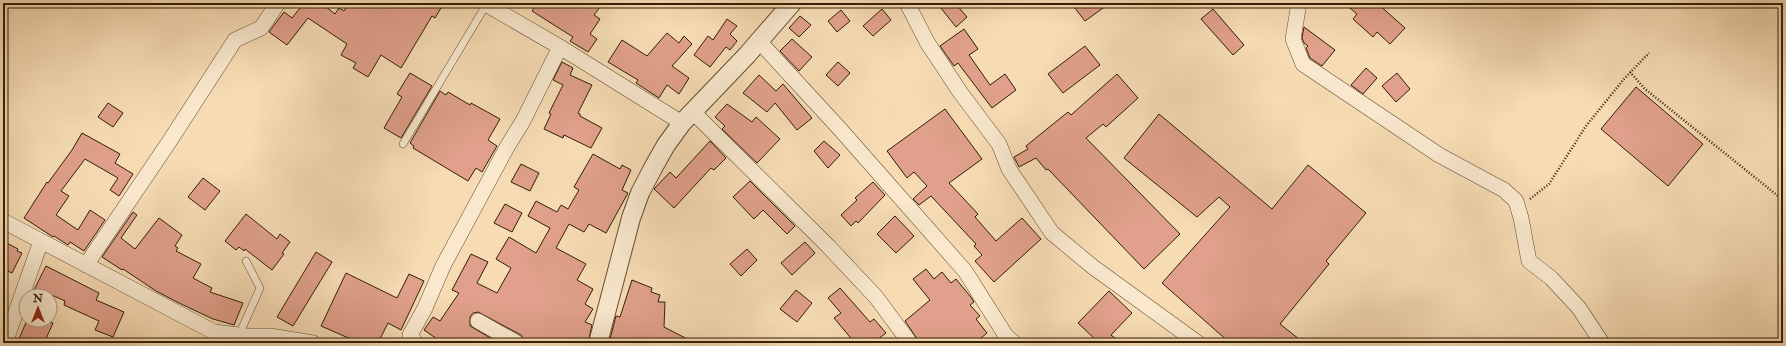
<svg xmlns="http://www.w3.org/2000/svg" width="1786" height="346" font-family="'IM FELL Double Pica',serif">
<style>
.building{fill:#e0a08b;stroke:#321e04}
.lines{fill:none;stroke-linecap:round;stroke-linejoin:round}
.service-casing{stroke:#634d30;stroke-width:8}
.minor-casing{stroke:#634d30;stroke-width:16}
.tertiary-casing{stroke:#634d30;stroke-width:20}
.path{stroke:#321e04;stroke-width:2.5;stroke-dasharray:1 2;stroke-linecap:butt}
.service{stroke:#f9e8ce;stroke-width:7}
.minor{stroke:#f9e8ce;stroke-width:15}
.tertiary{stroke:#f9e8ce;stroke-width:18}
</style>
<rect width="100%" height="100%" fill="#f6dbb3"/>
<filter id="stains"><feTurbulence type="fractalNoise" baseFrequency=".005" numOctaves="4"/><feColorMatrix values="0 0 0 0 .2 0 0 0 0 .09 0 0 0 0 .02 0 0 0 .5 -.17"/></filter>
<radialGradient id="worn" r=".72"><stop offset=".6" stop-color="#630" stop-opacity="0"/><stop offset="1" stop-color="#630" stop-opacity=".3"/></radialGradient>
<!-- building -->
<path class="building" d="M 304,3 L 321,3 L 335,14 L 339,8 L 344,11 L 349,3 L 444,3 L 435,18 L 432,16 L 401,68 L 381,55 L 368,77 L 353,68 L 356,63 L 341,55 L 347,44 L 308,18 L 287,45 L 269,32 L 284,12 L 292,18 Z
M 538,3 L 603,3 L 594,15 L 600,19 L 590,34 L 597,39 L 588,52 L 570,41 L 573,37 L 532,11 Z
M 937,3 L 955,3 L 967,17 L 956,27 Z
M 1071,3 L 1110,3 L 1085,21 Z
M 1344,3 L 1377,3 L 1405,28 L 1390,44 L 1377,32 L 1373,37 L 1353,19 L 1357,14 Z
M 882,9 L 891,20 L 873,36 L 863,26 Z
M 1213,9 L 1244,45 L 1233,55 L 1201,19 Z
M 841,10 L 850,21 L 837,32 L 828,21 Z
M 800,16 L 811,25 L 799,37 L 789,28 Z
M 727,19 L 737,26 L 730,34 L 737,41 L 730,50 L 726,47 L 710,67 L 694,55 L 708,36 L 713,40 Z
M 1304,27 L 1335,50 L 1322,66 L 1310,58 L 1306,48 L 1308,46 L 1304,43 L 1302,38 Z
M 964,29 L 978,49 L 969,55 L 990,85 L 1005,74 L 1016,90 L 992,108 L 958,63 L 954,66 L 940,46 Z
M 667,33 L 679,43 L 684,36 L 692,44 L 672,66 L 689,78 L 679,94 L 667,85 L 659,98 L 636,83 L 638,80 L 608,62 L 622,40 L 647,56 Z
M 792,39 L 812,57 L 799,71 L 780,51 Z
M 1085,46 L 1100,65 L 1063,93 L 1048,74 Z
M 562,62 L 573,68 L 570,75 L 592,85 L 578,113 L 580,114 L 580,116 L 602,128 L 591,148 L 564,135 L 563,138 L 544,129 L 551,114 L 549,113 L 563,85 L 553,80 Z
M 838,62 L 850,73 L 838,86 L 826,75 Z
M 1366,68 L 1377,78 L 1363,94 L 1351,85 Z
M 410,73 L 432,86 L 401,138 L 384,128 L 402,97 L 397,94 Z
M 1397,73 L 1410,89 L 1396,102 L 1382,86 Z
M 1117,74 L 1138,98 L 1106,127 L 1103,124 L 1086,138 L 1180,234 L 1144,269 L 1048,169 L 1046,170 L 1036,158 L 1019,167 L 1014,157 L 1028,149 L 1026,146 L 1068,112 L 1071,115 Z
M 759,75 L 776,91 L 783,84 L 812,118 L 797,130 L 775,103 L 767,112 L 743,93 Z
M 1636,87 L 1703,144 L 1668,186 L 1601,129 Z
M 440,91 L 446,95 L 448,92 L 470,105 L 471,103 L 500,119 L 488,140 L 497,146 L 482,172 L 476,168 L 468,181 L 413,148 L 414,146 L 410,143 Z
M 108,103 L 123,113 L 113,127 L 98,117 Z
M 727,104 L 752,122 L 756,117 L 780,139 L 757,163 L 722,129 L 725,126 L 715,117 Z
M 945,109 L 982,159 L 949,183 L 978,214 L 975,217 L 996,241 L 1022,218 L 1041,239 L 994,282 L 975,261 L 982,255 L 974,246 L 976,244 L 931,196 L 919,205 L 913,199 L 927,186 L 914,172 L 907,178 L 887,151 Z
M 1159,114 L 1272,209 L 1308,165 L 1366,213 L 1326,261 L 1329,264 L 1280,324 L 1304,343 L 1230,343 L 1162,283 L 1230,207 L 1219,197 L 1197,217 L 1124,158 Z
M 82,133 L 120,154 L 115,163 L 133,174 L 119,196 L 110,190 L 118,178 L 85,159 L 61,191 L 69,196 L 56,215 L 78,230 L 90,210 L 105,220 L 84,251 L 70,242 L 68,245 L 54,236 L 53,237 L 24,218 L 47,182 L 48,183 L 72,150 Z
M 710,141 L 726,158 L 714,170 L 711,168 L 674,208 L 654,189 L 670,172 L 676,178 Z
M 824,141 L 840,155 L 828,168 L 814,151 Z
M 593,154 L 620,169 L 622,165 L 631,170 L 622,190 L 628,193 L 606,233 L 589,224 L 584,232 L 569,224 L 556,248 L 586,264 L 577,280 L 593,289 L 585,304 L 593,309 L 585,322 L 592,325 L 588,343 L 526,343 L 521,335 L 478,312 L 473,313 L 470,317 L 470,326 L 499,343 L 443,343 L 424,330 L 433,317 L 440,321 L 459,293 L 452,290 L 471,254 L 488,262 L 477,283 L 497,293 L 511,268 L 496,259 L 509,237 L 536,253 L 550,228 L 528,216 L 536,201 L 557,212 L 561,205 L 568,209 L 579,190 L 574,187 Z
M 521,164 L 539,173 L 530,191 L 511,182 Z
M 203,178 L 220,191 L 205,210 L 188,197 Z
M 750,181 L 795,226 L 787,234 L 763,210 L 754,219 L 733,197 Z
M 873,182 L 885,195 L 858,223 L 856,221 L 851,226 L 841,215 L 857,200 L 855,198 Z
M 505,204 L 522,213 L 512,232 L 494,223 Z
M 133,212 L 137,215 L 121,238 L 135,249 L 159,218 L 182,235 L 175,246 L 178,248 L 176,251 L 201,264 L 193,278 L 212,288 L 210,292 L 243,303 L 234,325 L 213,319 L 179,303 L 156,291 L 123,269 L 122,270 L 102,257 Z
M 246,214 L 277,239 L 280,234 L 290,242 L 282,253 L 284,254 L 272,270 L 245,249 L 244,251 L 239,247 L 236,250 L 225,241 Z
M 895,216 L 914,236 L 896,253 L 877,234 Z
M 3,241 L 18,249 L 17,251 L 22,253 L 12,273 L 3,269 Z
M 805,242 L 815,253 L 792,275 L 781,263 Z
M 747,249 L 757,260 L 741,276 L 730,264 Z
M 316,252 L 332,262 L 293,326 L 277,317 Z
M 46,266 L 99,293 L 96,300 L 124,312 L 113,337 L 95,330 L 99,321 L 64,305 L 65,301 L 54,296 L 31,296 Z
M 926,269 L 934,279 L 942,272 L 951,283 L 956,279 L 970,296 L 974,302 L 970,305 L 980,316 L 976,319 L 987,333 L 975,343 L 920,343 L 905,321 L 930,300 L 913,279 Z
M 346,273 L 397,298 L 409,274 L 424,281 L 401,330 L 388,323 L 378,343 L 351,343 L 353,340 L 321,326 Z
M 632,280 L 652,288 L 651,292 L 660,295 L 658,302 L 665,302 L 664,327 L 695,343 L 609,343 L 616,316 L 620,317 Z
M 840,288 L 870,322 L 874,319 L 886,333 L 873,343 L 855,343 L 834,318 L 841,313 L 828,298 Z
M 796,290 L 812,303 L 797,322 L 780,309 Z
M 1109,291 L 1132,313 L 1111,335 L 1121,343 L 1099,343 L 1078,323 Z
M 27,320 L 46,320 L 53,323 L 44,343 L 28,343 L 19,339 Z"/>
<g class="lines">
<defs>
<path id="service" d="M 403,144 L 486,5
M 239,335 L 260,288 L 246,261"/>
<path id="minor" d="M 484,3 L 560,47 L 682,123
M 907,3 L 927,42 L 960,92 L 999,144 L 1009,169 L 1052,233 L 1093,267 L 1198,343
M 1299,3 L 1293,39 L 1303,64 L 1439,155 L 1504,190 L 1516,201 L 1521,218 L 1529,261 L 1551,278 L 1579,308 L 1602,343
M 758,40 L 839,128 L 965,271 L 1006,336 L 1014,343
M 693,112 L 828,246 L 876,297 L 910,343
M 3,221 L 214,332 L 247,336 L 270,336 L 313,343
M 86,265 L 171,139 L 235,40 L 261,28 L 278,3
M 478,321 L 517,343
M 5,343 L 41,241
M 416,343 L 410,335 L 425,308 L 443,266 L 507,147 L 523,121 L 560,47"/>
<path id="tertiary" d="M 598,343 L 631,218 L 640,193 L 653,168 L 666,145 L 682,123 L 747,55 L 792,3"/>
</defs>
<!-- service casing -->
<use href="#service" class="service-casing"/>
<!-- minor casing -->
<use href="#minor" class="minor-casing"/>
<!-- tertiary casing -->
<use href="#tertiary" class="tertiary-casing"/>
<!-- path -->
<path class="path" d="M 1630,72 L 1645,89 L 1783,200
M 1530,199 L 1549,184 L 1586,126 L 1624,79 L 1649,53"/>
<!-- service -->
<use href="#service" class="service"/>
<!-- minor -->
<use href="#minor" class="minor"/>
<!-- tertiary -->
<use href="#tertiary" class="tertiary"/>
</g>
<!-- margin -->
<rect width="1786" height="346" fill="none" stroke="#f6dbb3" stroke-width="16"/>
<rect x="4" y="4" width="1778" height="338" fill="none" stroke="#321e04" stroke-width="2"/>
<rect x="8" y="8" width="1770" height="330" fill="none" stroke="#321e04"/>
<!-- north arrow -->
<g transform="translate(38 308)"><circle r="19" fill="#f9e8ce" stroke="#a9977d"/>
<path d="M0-3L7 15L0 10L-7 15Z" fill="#8f2418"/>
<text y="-6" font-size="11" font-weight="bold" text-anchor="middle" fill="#321e04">N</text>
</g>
<rect width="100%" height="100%" filter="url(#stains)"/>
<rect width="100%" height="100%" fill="url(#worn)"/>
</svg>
